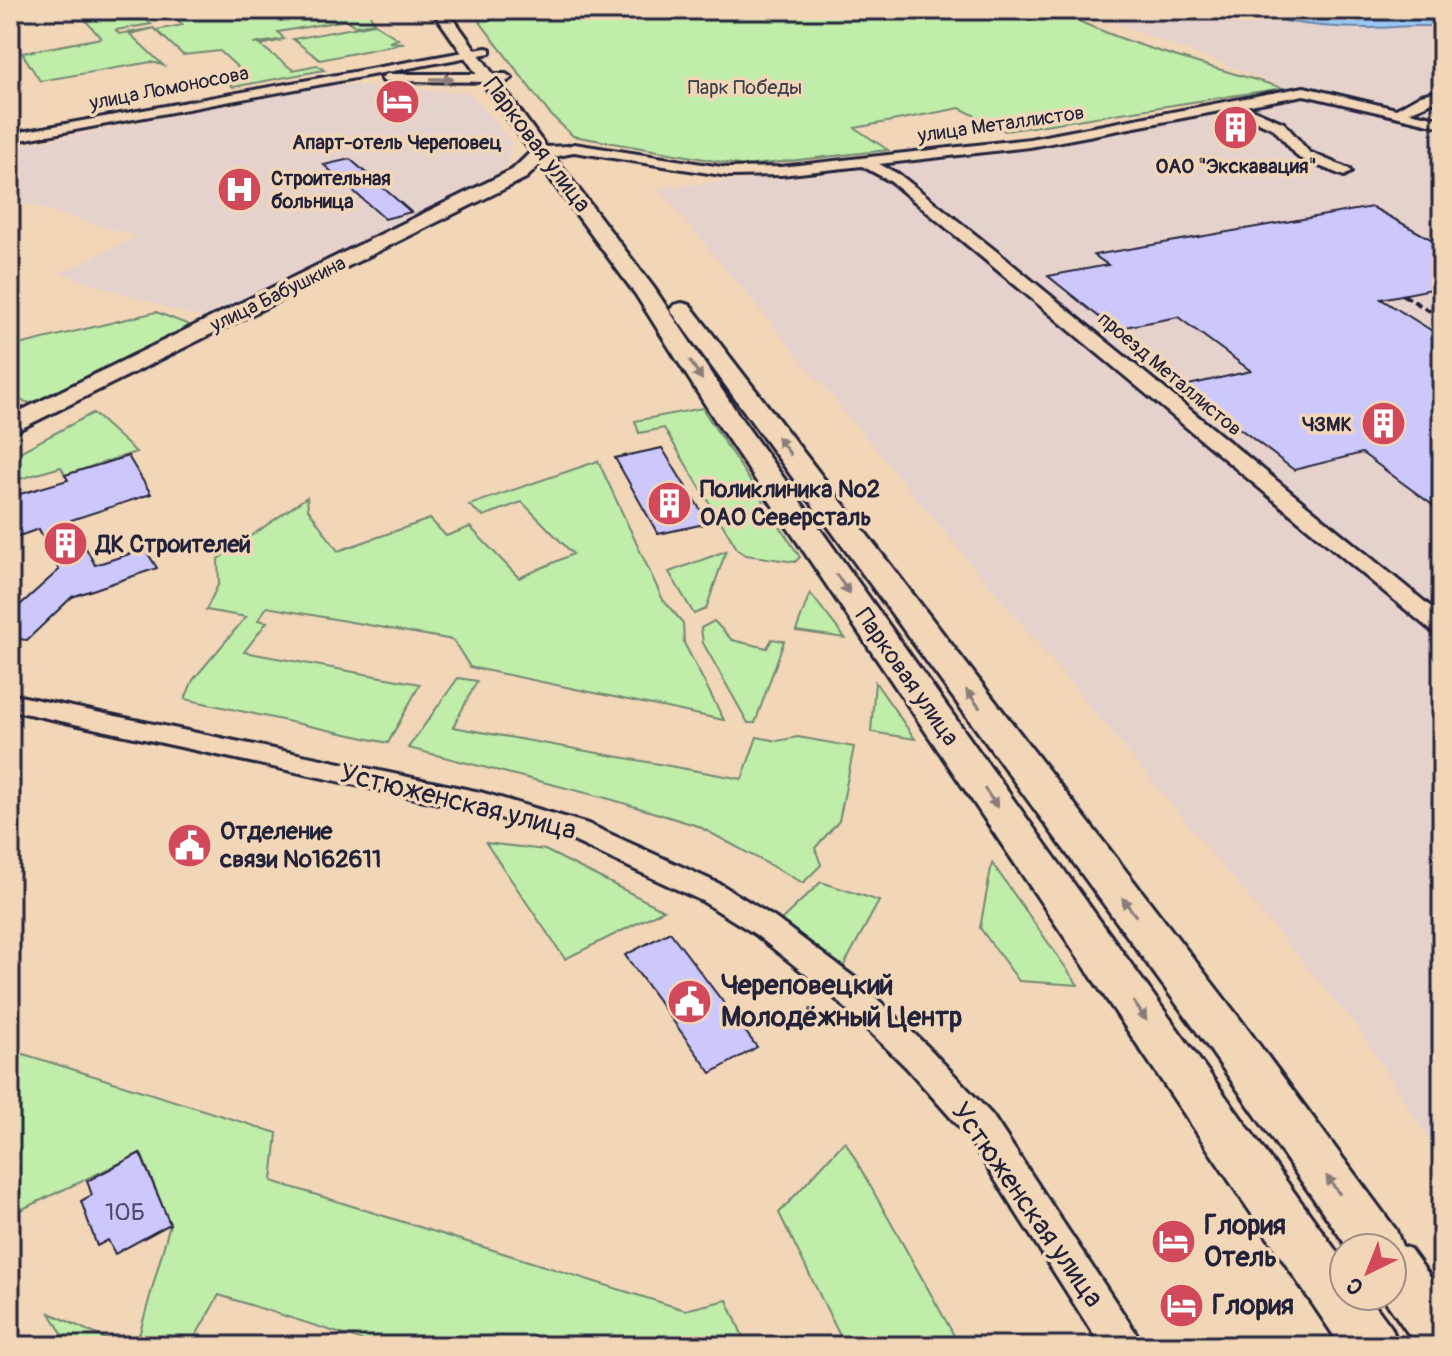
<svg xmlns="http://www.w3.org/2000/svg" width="1452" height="1356" font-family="Pangolin,sans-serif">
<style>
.built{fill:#e6d2cc}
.green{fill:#c1edaa;stroke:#728872;stroke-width:2}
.water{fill:#9ac7f4;stroke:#6a85aa;stroke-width:2}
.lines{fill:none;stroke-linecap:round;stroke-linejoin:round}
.shore{stroke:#526485;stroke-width:2}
.building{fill:#cdc8fb;stroke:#22223b;stroke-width:2}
.street-casing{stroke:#22223b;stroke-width:6}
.secondary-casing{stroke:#22223b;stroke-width:6}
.street{fill:#f1d6b8;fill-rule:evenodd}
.secondary{fill:#f1d6b8;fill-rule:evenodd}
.rail{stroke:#22223b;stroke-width:4;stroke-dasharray:8 4;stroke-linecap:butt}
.oneway{fill:#8a7c7a}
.labels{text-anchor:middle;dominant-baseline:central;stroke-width:7;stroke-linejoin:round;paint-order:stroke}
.far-park-label{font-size:20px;fill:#3a404c;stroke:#f1d6b8}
.far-street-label{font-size:20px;fill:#22223b;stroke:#f1d6b8}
.far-poi-label{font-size:20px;font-weight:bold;fill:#22223b;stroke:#f1d6b8}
.street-label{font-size:24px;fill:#22223b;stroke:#f1d6b8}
.poi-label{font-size:24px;font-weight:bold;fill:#22223b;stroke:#f1d6b8;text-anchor:start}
.near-number-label{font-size:24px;fill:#4d4c6b}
.near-street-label{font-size:28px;fill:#22223b;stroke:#f1d6b8}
.near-poi-label{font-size:28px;font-weight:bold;fill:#22223b;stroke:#f1d6b8;text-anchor:start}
</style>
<rect width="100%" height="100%" fill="#f1d6b8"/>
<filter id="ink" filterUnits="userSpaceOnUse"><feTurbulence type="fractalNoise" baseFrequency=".0125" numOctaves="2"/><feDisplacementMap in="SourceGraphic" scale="16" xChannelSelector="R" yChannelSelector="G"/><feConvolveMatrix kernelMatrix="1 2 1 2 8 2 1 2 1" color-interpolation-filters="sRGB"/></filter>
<g filter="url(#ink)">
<!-- built -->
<path class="built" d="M 1150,10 L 1219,10 L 1225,11 L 1220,17 L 1234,22 L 1259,12 L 1284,17 L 1285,21 L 1305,24 L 1366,28 L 1403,24 L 1442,27 L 1442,1161 L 1361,1032 L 658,188 L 924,161 L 1297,92 L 1115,23 Z
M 336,84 L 471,93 L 512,143 L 507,164 L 491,178 L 206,320 L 60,273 L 137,237 L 10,199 L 10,147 Z"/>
<!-- green -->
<path class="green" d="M 104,10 L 136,10 L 151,24 L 116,30 L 119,34 L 155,28 L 130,34 L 163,65 L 151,62 L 40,81 L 22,53 L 101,38 L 86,21 L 111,17 Z
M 166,10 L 217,10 L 227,17 L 254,15 L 260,19 L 314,10 L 368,10 L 374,23 L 355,26 L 346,20 L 278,32 L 284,39 L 253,44 L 283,40 L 260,45 L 293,70 L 317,65 L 324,70 L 233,87 L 227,82 L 248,77 L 220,51 L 183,55 L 156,30 L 183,25 Z
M 471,10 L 1055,10 C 1126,46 1207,65 1283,88 L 1005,131 L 960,108 L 855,128 L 888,150 L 744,166 L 573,136 L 549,113 Z
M 375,24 L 398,39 L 389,42 L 404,43 L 320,60 L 293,39 Z
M 156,312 L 192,326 L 33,404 L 10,397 L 10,347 Z
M 702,408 L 800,557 L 795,562 L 746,555 L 738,550 L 664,428 L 639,433 L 635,421 Z
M 93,413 L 136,452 L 65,475 L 61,467 L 10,482 L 10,457 Z
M 598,461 L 663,600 L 683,623 L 684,643 L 724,720 L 470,667 L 453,640 L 267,607 L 258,620 L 267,622 L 244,652 L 420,684 L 388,743 L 185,699 L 193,680 L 246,617 L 206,610 L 219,583 L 218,559 L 307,497 L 308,509 L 338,551 L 430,519 L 446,536 L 470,527 L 519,578 L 573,554 L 522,502 L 483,516 L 469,505 Z
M 726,551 L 706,609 L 694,614 L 669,572 Z
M 810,593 L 845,638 L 796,631 Z
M 714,621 L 732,640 L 767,648 L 772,639 L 784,641 L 755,723 L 748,723 L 703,643 L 701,628 Z
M 458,678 L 477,681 L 453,727 L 742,779 L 757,737 L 777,741 L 798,737 L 854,747 L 839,821 L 815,848 L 821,865 L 803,883 L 698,826 L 610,799 L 408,748 Z
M 875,682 L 915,739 L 871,732 Z
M 486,843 L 545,850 L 664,910 L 565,959 Z
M 992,863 L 1078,985 L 1079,985 L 1019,981 L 980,928 Z
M 821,882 L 879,901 L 842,969 L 779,922 Z
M 17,1052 L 277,1133 L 272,1181 L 685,1310 L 727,1300 L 747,1346 L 379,1346 L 219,1295 L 190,1346 L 163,1346 L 139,1336 L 170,1224 L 141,1153 L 16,1212 L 10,1190 L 10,1062 Z
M 845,1141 L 960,1346 L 845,1346 L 779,1213 Z
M 50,1313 L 121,1346 L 69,1346 Z"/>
<!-- water -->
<path class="water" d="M 1219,10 L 1442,10 L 1442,27 C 1416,24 1393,28 1367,28 C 1340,28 1311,26 1285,21 L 1284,17 L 1259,12 L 1229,22 L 1219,16 L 1224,12 Z"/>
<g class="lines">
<!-- shore -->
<path class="shore" d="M 1287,10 L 1293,15 L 1366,20 L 1403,16 L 1442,19"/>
</g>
<!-- building -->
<path class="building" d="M 350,159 L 411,212 L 385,219 L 324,165 Z
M 1372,207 L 1442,245 L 1442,287 L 1381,299 L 1442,337 L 1442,512 L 1362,453 L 1294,470 L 1184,386 L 1251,371 L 1178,317 L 1114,329 L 1048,276 L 1108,265 L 1094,255 Z
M 662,448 L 684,484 L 709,523 L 658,534 L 615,458 Z
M 128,456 L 151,494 L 71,520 L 95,565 L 145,549 L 157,568 L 72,597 L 27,640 L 10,638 L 10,614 L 59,570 L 39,529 L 10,539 L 10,497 L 68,480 L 65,475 Z
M 670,932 L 757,1047 L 711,1073 L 625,955 Z
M 140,1153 L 170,1224 L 115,1254 L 108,1240 L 97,1246 L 81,1201 L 92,1195 L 87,1181 Z"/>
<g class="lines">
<defs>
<path id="street" d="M 486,48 L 490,49 L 490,53 L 10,142 L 10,134 Z
M 387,74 L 506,74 L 512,78 L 506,82 L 383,81 L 381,78 Z
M 1304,87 L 1396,109 L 1421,95 L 1442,90 L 1442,98 L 1409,112 L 1442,119 L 1442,127 L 1304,95 L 1245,106 L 1284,123 L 1309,152 L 1349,169 L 1351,172 L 1344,176 L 1299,158 L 1274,129 L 1230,109 L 1030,147 L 879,164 L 900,175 L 996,251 L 1442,616 L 1442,635 L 1434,633 L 890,181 L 862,166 L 781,175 L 728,176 L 574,152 L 561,154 L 554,150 L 574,144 L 728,168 L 781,167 L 1030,139 Z
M 10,694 L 480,792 L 588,824 L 722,885 L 775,918 L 855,978 L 928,1047 L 992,1115 L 1136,1333 L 1142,1346 L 1101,1346 L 968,1137 L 906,1067 L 833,996 L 755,934 L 702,901 L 569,839 L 480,812 L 10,710 Z"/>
<path id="secondary" d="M 432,10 L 447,10 L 546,147 L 568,146 L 570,150 L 568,154 L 554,157 L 654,288 L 740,417 L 1344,1262 L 1344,1296 L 1368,1296 L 1391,1327 L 1399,1346 L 1341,1346 L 715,420 L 636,295 L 540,165 L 526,178 L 10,434 L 10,416 L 512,170 L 531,152 Z
M 682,303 L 690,305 L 1240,1019 L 1396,1230 L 1402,1246 L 1410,1249 L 1442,1293 L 1442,1346 L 1417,1346 L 1382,1296 L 1392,1296 L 1392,1248 L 1348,1248 L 1208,1047 L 674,315 L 670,310 L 674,305 Z"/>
</defs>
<!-- street casing -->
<use href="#street" class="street-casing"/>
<!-- secondary casing -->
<use href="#secondary" class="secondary-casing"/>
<!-- street -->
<use href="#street" class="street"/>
<!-- secondary -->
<use href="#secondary" class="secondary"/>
<!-- rail -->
<path class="rail" d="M 1403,295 L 1442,318"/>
</g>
<!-- one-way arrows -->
<defs><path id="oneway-solid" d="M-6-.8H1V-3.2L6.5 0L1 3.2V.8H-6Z" transform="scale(2)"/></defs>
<g class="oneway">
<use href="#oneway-solid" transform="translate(442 79) rotate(1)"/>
<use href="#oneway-solid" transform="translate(696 370) rotate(57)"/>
<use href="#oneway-solid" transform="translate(784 446) rotate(-127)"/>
<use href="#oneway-solid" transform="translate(843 584) rotate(55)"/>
<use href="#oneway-solid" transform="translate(973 699) rotate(-127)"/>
<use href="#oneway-solid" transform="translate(991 798) rotate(55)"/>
<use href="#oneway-solid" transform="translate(1129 907) rotate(-127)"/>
<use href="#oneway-solid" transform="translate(1140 1011) rotate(55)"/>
<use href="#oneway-solid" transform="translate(1333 1185) rotate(-126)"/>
</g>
</g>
<!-- icons -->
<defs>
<symbol id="hotel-disc" viewBox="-11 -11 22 22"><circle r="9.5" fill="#d1495b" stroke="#f1d6b8"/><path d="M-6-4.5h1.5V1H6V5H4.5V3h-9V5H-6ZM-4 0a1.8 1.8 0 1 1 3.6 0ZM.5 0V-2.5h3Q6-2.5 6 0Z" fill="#fff"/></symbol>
<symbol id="building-disc" viewBox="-11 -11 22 22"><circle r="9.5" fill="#d1495b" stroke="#f1d6b8"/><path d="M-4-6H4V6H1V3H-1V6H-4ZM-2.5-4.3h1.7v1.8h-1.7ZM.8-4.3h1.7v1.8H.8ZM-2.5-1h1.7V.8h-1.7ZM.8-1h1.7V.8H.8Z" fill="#fff"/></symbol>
<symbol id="hospital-disc" viewBox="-11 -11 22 22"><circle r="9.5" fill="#d1495b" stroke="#f1d6b8"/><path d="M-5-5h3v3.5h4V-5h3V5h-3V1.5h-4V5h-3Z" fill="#fff"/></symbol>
<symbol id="civic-disc" viewBox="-11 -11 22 22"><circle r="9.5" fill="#d1495b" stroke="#f1d6b8"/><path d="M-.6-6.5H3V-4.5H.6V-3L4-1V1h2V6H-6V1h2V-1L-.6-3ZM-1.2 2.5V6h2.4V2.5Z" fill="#fff"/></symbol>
</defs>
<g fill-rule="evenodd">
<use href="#hotel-disc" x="372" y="76" width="51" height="51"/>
<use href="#building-disc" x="1210" y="102" width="51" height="51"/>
<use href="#hospital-disc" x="214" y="164" width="51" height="51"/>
<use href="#building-disc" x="1358" y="398" width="51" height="51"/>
<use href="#building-disc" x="644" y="478" width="51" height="51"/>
<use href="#building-disc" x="40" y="518" width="51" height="51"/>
<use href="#civic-disc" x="164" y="820" width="51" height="51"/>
<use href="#civic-disc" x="664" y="976" width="51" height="51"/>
<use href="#hotel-disc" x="1148" y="1216" width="51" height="51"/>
<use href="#hotel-disc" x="1156" y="1280" width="51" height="51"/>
</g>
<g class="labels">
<!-- far-park labels -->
<g class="far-park-label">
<text x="745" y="87">Парк Победы</text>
</g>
<!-- far-street labels -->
<g class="far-street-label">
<text transform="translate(169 88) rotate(-11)">улица Ломоносова</text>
<text transform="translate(1001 124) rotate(-8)">улица Металлистов</text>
<text transform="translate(278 294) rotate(-26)">улица Бабушкина</text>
<text transform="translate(1170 374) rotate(40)">проезд Металлистов</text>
</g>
<!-- far-poi labels -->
<g class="far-poi-label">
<text x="397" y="142">Апарт-отель Череповец</text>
<text x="1236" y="166">ОАО "Экскавация"</text>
<text x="271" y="178" text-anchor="start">Строительная<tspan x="271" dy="23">больница</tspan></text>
<text x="1352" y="424" text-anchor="end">ЧЗМК</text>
</g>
<!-- street labels -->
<g class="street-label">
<text transform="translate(537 145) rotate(53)">Парковая улица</text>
<text transform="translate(907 677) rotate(55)">Парковая улица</text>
</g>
<!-- poi labels -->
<g class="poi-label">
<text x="700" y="489">Поликлиника №2<tspan x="700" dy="28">ОАО Северсталь</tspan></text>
<text x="96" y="544">ДК Строителей</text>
<text x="220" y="831">Отделение<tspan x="220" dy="28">связи №162611</tspan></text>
</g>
<!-- near-number labels -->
<g class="near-number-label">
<text x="125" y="1212">10Б</text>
</g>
<!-- near-street labels -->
<g class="near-street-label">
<text transform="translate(458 802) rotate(14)">Устюженская улица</text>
<text transform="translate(1027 1205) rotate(55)">Устюженская улица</text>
</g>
<!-- near-poi labels -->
<g class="near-poi-label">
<text x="721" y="985">Череповецкий<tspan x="721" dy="32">Молодёжный Центр</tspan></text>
<text x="1204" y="1225">Глория<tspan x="1204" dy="32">Отель</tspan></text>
<text x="1212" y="1305">Глория</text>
</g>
</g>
<!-- margin -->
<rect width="1452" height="1356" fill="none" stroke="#f1d6b8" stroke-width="40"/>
<rect x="20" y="20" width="1412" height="1316" fill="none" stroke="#22223b" stroke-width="3" filter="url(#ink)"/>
<!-- north arrow -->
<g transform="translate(1368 1272) rotate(223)"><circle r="38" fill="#f1d6b8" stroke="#9e8e86" stroke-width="2"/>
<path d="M0-6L14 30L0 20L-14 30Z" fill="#d1495b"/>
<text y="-12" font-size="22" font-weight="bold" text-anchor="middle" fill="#22223b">С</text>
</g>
</svg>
